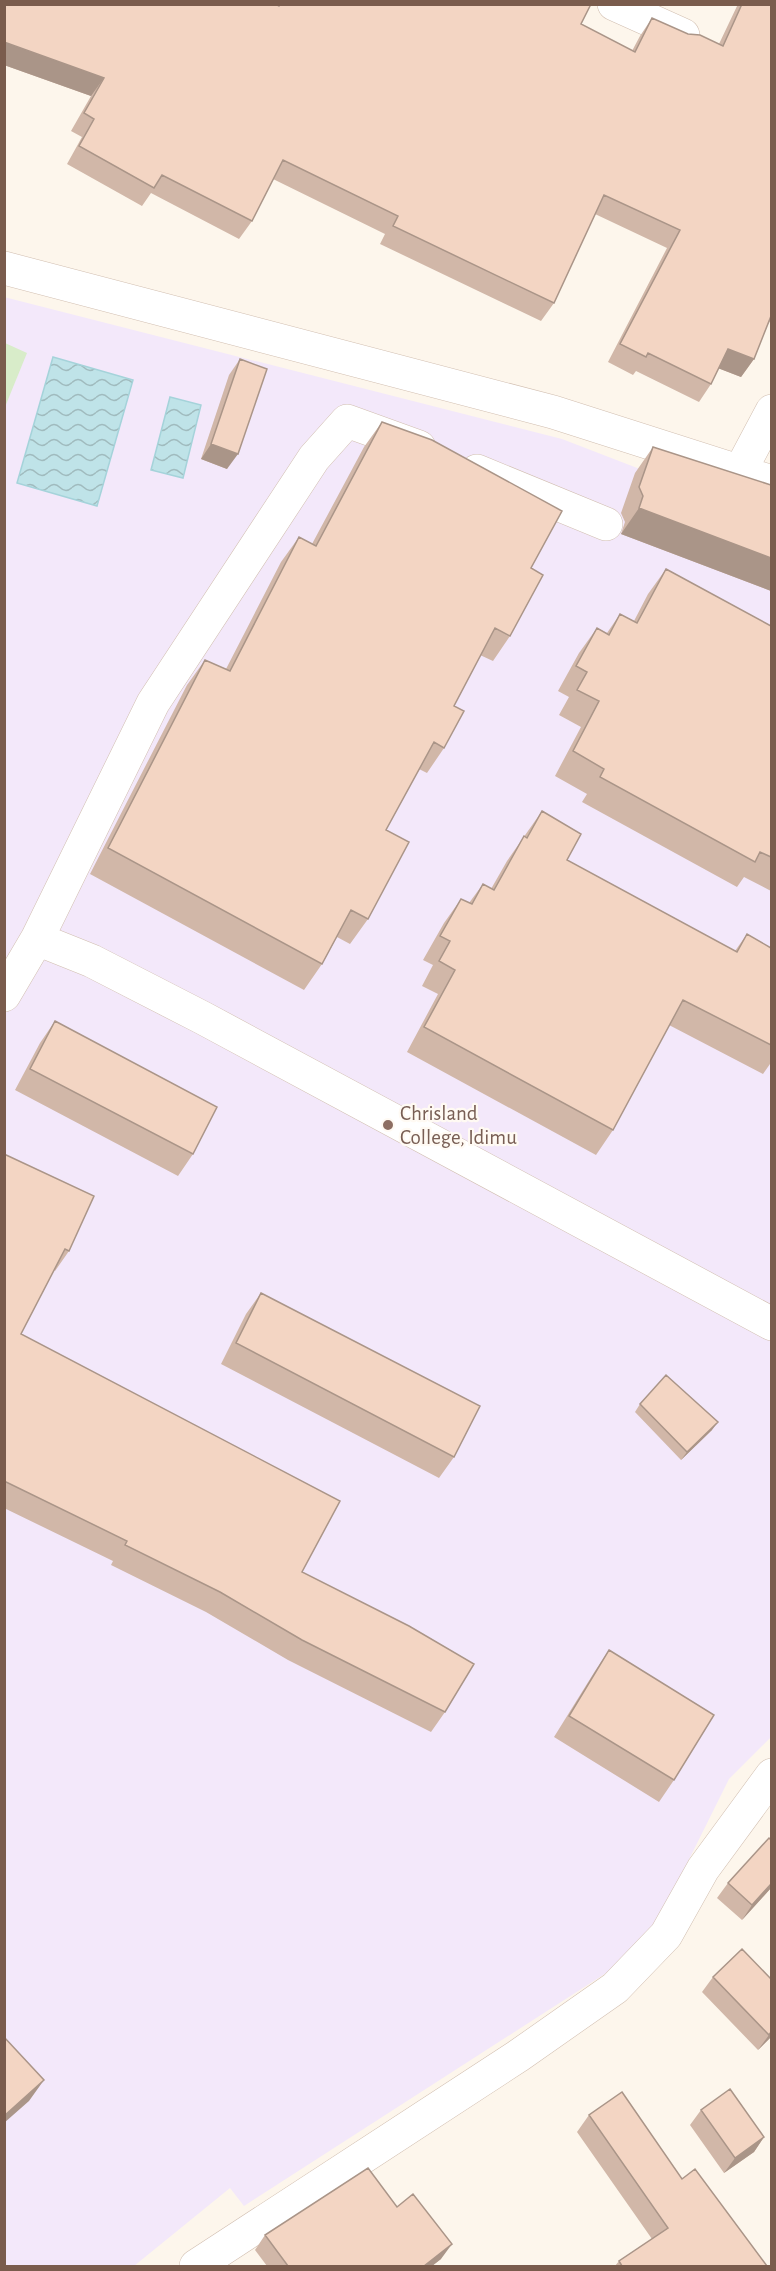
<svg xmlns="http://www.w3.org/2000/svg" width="776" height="2271" font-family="'Alegreya Sans',sans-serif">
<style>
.education{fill:#f3e8fa}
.green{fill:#d8ecc9}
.water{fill:url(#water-waves);stroke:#a5d3da;stroke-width:1.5}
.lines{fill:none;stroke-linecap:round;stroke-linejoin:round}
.minor-casing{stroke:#d1beb0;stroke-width:34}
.minor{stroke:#fff;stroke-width:33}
.wall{fill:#d1b7a8}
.shaded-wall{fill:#aa9588}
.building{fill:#f3d5c3;stroke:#aa9588;stroke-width:1.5}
.education-dot{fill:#8d6e63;stroke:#fffaf3;stroke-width:2}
.labels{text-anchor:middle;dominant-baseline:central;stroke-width:4.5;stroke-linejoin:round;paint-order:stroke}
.education-label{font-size:21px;fill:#785e54;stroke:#fffaf3;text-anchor:start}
</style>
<defs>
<pattern id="water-waves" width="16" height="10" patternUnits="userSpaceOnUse" patternTransform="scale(1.5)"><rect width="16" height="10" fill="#bfe3e8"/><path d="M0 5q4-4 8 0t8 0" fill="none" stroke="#a0bbbe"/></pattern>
</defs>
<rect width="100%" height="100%" fill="#fdf6ec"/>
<!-- education -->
<path class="education" d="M 4,297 L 562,439 L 715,498 L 771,514 L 771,1737 L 729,1779 L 645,1948 L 244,2206 L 230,2188 L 134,2266 L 5,2266 Z"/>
<!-- green -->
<path class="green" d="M 5,343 L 27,353 L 5,407 Z"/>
<!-- water -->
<path class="water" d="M 53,357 L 133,380 L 97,506 L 17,483 Z
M 170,397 L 201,405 L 183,478 L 151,470 Z"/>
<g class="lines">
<defs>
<path id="minor" d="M 614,4 L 683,35
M 4,268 L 553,412 L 772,482
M 477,471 L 606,524
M 739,473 L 772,411
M 37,939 L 92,961 L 203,1018 L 772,1324
M 4,995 L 37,939 L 153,703 L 314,458 L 347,421 L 419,447
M 196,2266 L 518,2056 L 615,1988 L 666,1935 L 703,1869 L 772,1775"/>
</defs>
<!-- minor casing -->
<use href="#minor" class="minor-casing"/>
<!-- minor -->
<use href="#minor" class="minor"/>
</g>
<!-- wall -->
<path class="wall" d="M 276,4 L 591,4 L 581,24 L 632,51 L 640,36 L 652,18 L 688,34 L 719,44 L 738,4 L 771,4 L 771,320 L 768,324 L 754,359 L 741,377 L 718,368 L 711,384 L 699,402 L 636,371 L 633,375 L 608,362 L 667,248 L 595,214 L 554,303 L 541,321 L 380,244 L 385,234 L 273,179 L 252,221 L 239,239 L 151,193 L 142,206 L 67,164 L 82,137 L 71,131 L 91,96 L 4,65 Z
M 240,359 L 227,469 L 201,459 L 229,375 Z
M 382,422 L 531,568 L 510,636 L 493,661 L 480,655 L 454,706 L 444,748 L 427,773 L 419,769 L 386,830 L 368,919 L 350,944 L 337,937 L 322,964 L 304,990 L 90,874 L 187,685 L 205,660 L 226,669 L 281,562 L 299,537 L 312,544 L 364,447 Z
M 653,447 L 771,485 L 771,591 L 621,534 L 625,522 L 621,513 L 635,473 Z
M 666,569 L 771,626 L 771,891 L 744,877 L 737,887 L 582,802 L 587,794 L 555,776 L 581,727 L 559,715 L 569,697 L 558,691 L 579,653 L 597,628 L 607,633 L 620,614 L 634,621 L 648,594 Z
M 542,811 L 567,860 L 735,951 L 747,934 L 771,948 L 771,1065 L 770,1064 L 763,1074 L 669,1025 L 613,1130 L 596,1155 L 407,1052 L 438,994 L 422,986 L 433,965 L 423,960 L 444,923 L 461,899 L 469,903 L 483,884 L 491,889 L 507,861 Z
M 55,1021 L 193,1154 L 178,1176 L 15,1090 L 40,1043 Z
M 4,1154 L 69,1251 L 55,1271 L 54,1270 L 21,1334 L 302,1572 L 445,1712 L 431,1732 L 288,1660 L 206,1612 L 111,1565 L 113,1561 L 4,1508 Z
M 261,1293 L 454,1457 L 439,1478 L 221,1364 L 246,1314 Z
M 640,1404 L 712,1430 L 681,1460 L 635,1412 Z
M 609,1650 L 674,1780 L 659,1802 L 554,1737 L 595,1671 Z
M 728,1883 L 771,1888 L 742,1920 L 717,1898 Z
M 713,1977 L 771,2037 L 758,2050 L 702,1992 Z
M 701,2110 L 764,2137 L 754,2152 L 724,2173 L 690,2125 Z
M 589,2115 L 682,2179 L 767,2266 L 615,2266 L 619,2261 L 652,2239 L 577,2132 Z
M 397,2207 L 441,2259 L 432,2266 L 267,2266 L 255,2250 L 265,2235 Z"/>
<!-- shaded-wall -->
<path class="shaded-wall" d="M 4,42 L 104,78 L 91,96 L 4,65 Z
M 728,349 L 754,359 L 741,377 L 715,367 Z
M 211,444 L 238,454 L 227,469 L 201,459 Z
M 639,508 L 771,558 L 771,591 L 621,534 Z
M 718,1422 L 712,1430 L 681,1460 L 687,1452 Z
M 771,1884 L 771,1888 L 742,1920 L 752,1905 Z
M 771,2032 L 771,2037 L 758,2050 L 769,2035 Z
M 44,2080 L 29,2101 L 4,2123 L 4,2116 Z
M 764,2137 L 754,2152 L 724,2173 L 735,2158 Z
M 452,2244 L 441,2259 L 432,2266 L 424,2266 Z"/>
<!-- building -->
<path class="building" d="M 4,4 L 275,4 L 279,6 L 280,4 L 591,4 L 581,24 L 635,52 L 652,18 L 688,34 L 700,35 L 723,46 L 742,4 L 771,4 L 771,316 L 754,359 L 728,349 L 711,384 L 648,353 L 646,357 L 620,344 L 680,230 L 604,195 L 554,303 L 393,226 L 398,216 L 283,160 L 252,221 L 162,175 L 154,188 L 79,146 L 94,119 L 84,113 L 104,78 L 4,42 Z
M 240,359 L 267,369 L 238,454 L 211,444 Z
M 382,422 L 432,440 L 562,511 L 531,568 L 543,575 L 510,636 L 495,628 L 454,706 L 464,711 L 444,748 L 434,742 L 386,830 L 409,842 L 368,919 L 351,910 L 322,964 L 108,848 L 205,660 L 230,671 L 299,537 L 316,546 Z
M 653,447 L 771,485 L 771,558 L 639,508 L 643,496 L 639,487 Z
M 666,569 L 771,626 L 771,857 L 760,852 L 755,862 L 600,777 L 604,769 L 573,751 L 599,701 L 577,690 L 587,672 L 576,666 L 597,628 L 609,635 L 620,614 L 637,623 Z
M 542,811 L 581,834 L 567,860 L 737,952 L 747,934 L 771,948 L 771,1045 L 683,1000 L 613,1130 L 424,1027 L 455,970 L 439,961 L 450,941 L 440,936 L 461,899 L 472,904 L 483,884 L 494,890 L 524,836 L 527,838 Z
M 55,1021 L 217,1107 L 193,1154 L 30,1069 Z
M 4,1154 L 94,1196 L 69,1251 L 65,1249 L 21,1334 L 340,1501 L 302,1572 L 409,1626 L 474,1664 L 445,1712 L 302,1640 L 220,1592 L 125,1545 L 127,1541 L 4,1481 Z
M 261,1293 L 480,1406 L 454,1457 L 236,1343 Z
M 666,1375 L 718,1422 L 687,1452 L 640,1404 Z
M 609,1650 L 714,1715 L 674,1780 L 569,1716 Z
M 769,1838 L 771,1840 L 771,1884 L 752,1905 L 728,1883 Z
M 742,1949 L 771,1979 L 771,2032 L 769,2035 L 713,1977 Z
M 4,2037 L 44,2080 L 4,2116 Z
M 730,2089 L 764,2137 L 735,2158 L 701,2110 Z
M 622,2092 L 682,2179 L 695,2169 L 767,2266 L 622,2266 L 619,2261 L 668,2228 L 589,2115 Z
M 368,2168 L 397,2207 L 413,2194 L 452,2244 L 424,2266 L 288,2266 L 265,2235 Z"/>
<!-- markers -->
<circle class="education-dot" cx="388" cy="1125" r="6"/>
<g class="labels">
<!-- education labels -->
<g class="education-label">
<text x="400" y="1113">Chrisland<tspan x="400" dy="24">College, Idimu</tspan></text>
</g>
</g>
<!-- border -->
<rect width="776" height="2271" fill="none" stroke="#7a5c4d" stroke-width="12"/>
</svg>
